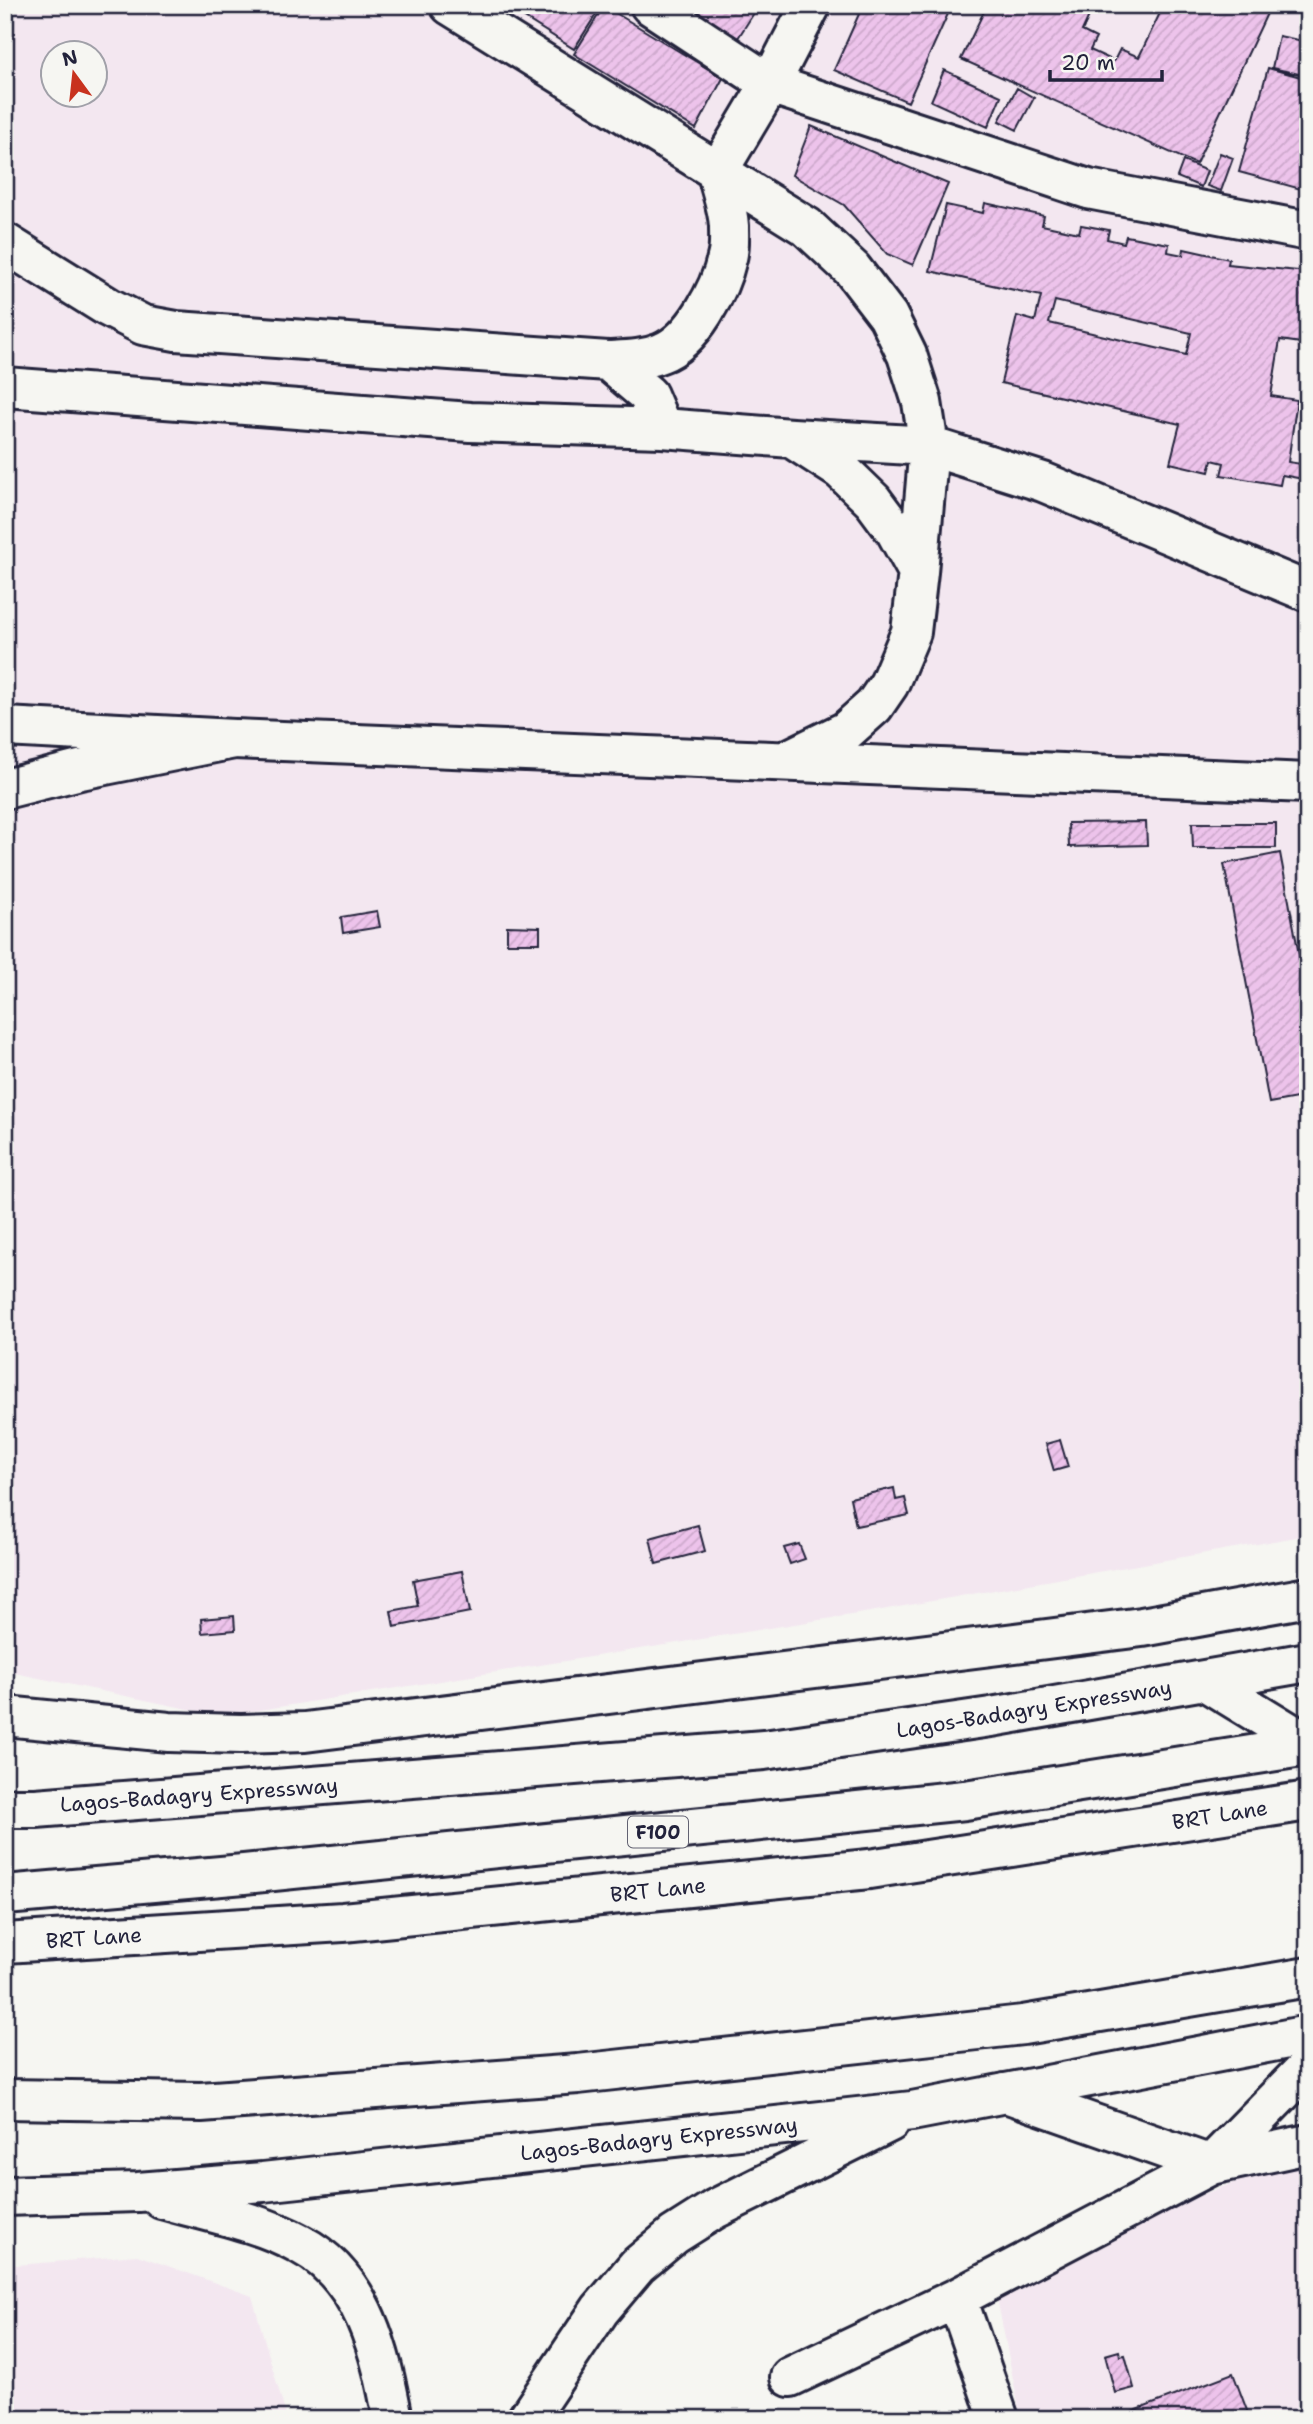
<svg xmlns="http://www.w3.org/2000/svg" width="1313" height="2424" font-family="'Shantell Sans',sans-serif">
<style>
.built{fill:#f3e7f0;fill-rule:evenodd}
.building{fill:url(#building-hatch);stroke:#22223b;stroke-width:2;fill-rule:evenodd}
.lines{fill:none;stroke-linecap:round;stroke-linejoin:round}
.minor-casing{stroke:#22223b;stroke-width:44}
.major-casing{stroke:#22223b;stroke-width:44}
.highway-casing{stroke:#22223b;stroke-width:44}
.minor{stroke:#f6f6f2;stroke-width:38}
.major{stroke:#f6f6f2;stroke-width:38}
.highway{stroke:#f6f6f2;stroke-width:38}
.labels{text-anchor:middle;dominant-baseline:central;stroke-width:6;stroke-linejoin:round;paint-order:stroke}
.shield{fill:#f6f6f2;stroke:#626272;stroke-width:2}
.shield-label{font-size:19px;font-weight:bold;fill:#22223b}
.street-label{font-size:21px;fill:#22223b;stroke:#f6f6f2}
</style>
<defs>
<pattern id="building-hatch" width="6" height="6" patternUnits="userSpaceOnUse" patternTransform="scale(1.75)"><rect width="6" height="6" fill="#edc3eb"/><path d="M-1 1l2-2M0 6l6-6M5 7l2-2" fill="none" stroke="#cba7ca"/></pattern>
</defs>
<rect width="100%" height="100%" fill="#f6f6f2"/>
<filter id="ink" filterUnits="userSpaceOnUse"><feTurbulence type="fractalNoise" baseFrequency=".0143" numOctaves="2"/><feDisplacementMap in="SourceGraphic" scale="14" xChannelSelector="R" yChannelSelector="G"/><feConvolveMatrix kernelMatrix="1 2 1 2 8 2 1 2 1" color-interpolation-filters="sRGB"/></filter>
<g filter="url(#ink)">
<!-- built -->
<path class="built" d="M 5,5 L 1308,5 L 1308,1535 L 870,1612 L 222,1716 L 5,1671 ZM 52,52 L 94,52 L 94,94 L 52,94 Z
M 1308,2155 L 1308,2419 L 1021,2419 L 992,2273 Z
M 137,2255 L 252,2296 L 287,2419 L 5,2419 L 5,2266 Z"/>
<!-- building -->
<path class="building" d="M 504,5 L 602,5 L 574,49 Z
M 684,5 L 759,5 L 738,38 Z
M 863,5 L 952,5 L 908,102 L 834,70 Z
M 987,5 L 1094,5 L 1082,31 L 1096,38 L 1090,50 L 1114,61 L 1120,49 L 1139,57 L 1160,13 L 1143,5 L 1271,5 L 1196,164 L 961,59 Z
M 604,6 L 723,78 L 696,129 L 574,54 Z
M 1279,36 L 1308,42 L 1308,76 L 1272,68 Z
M 1268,68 L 1308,79 L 1308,191 L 1239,172 Z
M 944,70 L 1001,96 L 988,127 L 931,101 Z
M 1017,88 L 1034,98 L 1017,130 L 999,121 Z
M 811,126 L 948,184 L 913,265 L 887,254 L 844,205 L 792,175 Z
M 1220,153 L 1233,158 L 1221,191 L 1207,186 Z
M 1183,161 L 1207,171 L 1201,187 L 1177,177 Z
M 985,203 L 1044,216 L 1042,225 L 1079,233 L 1081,225 L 1109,230 L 1107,239 L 1124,243 L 1126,236 L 1169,244 L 1168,252 L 1183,255 L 1184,249 L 1229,259 L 1228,264 L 1308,272 L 1308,344 L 1280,340 L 1271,396 L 1297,400 L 1288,462 L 1308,465 L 1308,480 L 1282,475 L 1280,485 L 1221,475 L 1224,463 L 1212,460 L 1209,472 L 1170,463 L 1180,424 L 1001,383 L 1017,316 L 1035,321 L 1041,296 L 930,271 L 946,205 L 983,213 ZM 1055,301 L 1191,333 L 1186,355 L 1049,323 Z
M 1146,822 L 1147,845 L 1069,847 L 1068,823 Z
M 1192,823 L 1276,823 L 1276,848 L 1193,848 Z
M 1280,853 L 1308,1003 L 1308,1096 L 1269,1103 L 1224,864 Z
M 377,911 L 380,927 L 343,933 L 341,917 Z
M 507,926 L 540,927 L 540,943 L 507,943 Z
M 1060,1440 L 1068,1467 L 1054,1471 L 1046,1444 Z
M 894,1488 L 896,1500 L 905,1498 L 909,1515 L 856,1526 L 850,1498 Z
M 698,1525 L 705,1551 L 656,1564 L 650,1538 Z
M 799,1544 L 805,1559 L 790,1564 L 784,1548 Z
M 462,1571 L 470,1612 L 394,1627 L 391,1611 L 418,1606 L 413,1580 Z
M 234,1616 L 235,1630 L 202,1633 L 201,1619 Z
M 1119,2351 L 1120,2356 L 1125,2355 L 1134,2388 L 1115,2393 L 1105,2355 Z
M 1233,2373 L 1249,2416 L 1242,2419 L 1126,2419 L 1124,2415 Z"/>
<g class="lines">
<defs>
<path id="minor" d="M 450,5 L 807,227 L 852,269 L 888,316 L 907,355 L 922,402 L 929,446 L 918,572
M 650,5 L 770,84 L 1088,189 L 1308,231
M 5,243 L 108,307 L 143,325 L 176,331 L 608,361 C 626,360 644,360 661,353 C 693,341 720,289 727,258 C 730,248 729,236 729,226 C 728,208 721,190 717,173 L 770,84 L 811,5
M 608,361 L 648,395 L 662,428
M 5,387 L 470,422 L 662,428 L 792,438 L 929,446 L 1043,482 L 1308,592
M 5,727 L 234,739 L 1308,783
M 787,760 L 846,731 L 874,706 L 889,684 L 911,632 L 918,572 L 896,532 L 873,501 L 841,470 L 793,439
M 5,1716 L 169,1732 L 241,1734 L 305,1732 L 1142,1627 L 1308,1597
M 5,1943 L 343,1922 L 869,1869 L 1308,1801
M 1006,2093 L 1211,2165 L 1308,2144
M 957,2298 L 999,2419
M 790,2377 L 957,2298 L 1211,2165 L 1308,2066"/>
<path id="major" d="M 5,789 L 80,770 L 234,739
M 5,1808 L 36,1808 L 764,1750 L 991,1717 L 1308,1662
M 5,2196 L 138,2192 L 263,2182 L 912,2111 L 1308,2035
M 162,2199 C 207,2212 258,2221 300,2244 C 364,2277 381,2354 393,2419
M 527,2419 L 600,2310 L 637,2266 L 674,2235 L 715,2209 L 890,2122"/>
<path id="highway" d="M 1205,1681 L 1308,1744
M 5,1895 L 244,1874 L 965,1800 L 1308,1746
M 5,2099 L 201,2102 L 578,2074 L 1023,2025 L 1308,1977"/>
</defs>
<!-- minor casing -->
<use href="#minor" class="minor-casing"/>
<!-- major casing -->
<use href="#major" class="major-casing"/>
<!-- highway casing -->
<use href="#highway" class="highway-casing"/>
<!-- minor -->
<use href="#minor" class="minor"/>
<!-- major -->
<use href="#major" class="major"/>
<!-- highway -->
<use href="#highway" class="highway"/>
</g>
</g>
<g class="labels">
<!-- shield labels -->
<rect class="shield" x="628" y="1816.5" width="60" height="31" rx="5"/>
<g class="shield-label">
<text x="658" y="1832">F100</text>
</g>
<!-- street labels -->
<g class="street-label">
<text transform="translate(1034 1709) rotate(-9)">Lagos-Badagry Expressway</text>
<text transform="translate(199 1795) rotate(-4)">Lagos-Badagry Expressway</text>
<text transform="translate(1220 1815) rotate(-9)">BRT Lane</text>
<text transform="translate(658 1890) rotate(-6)">BRT Lane</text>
<text transform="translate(94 1938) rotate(-4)">BRT Lane</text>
<text transform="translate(659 2139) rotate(-6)">Lagos-Badagry Expressway</text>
</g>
</g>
<!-- margin -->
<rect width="1313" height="2424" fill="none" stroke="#f6f6f2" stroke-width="28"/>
<rect x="14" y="14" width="1285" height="2396" fill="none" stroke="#22223b" stroke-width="2.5" filter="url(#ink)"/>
<!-- north arrow -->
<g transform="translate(74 74) rotate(345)"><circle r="33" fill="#f6f6f2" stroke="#a1a1a9" stroke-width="2"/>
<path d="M0-5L12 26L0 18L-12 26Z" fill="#c8321e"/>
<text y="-10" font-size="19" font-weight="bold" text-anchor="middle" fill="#22223b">N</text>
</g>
<!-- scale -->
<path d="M1050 70v10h112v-10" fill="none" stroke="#22223b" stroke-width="3.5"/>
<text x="1061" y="70" font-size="21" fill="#22223b" stroke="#f6f6f2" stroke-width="5" paint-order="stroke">20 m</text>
</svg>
